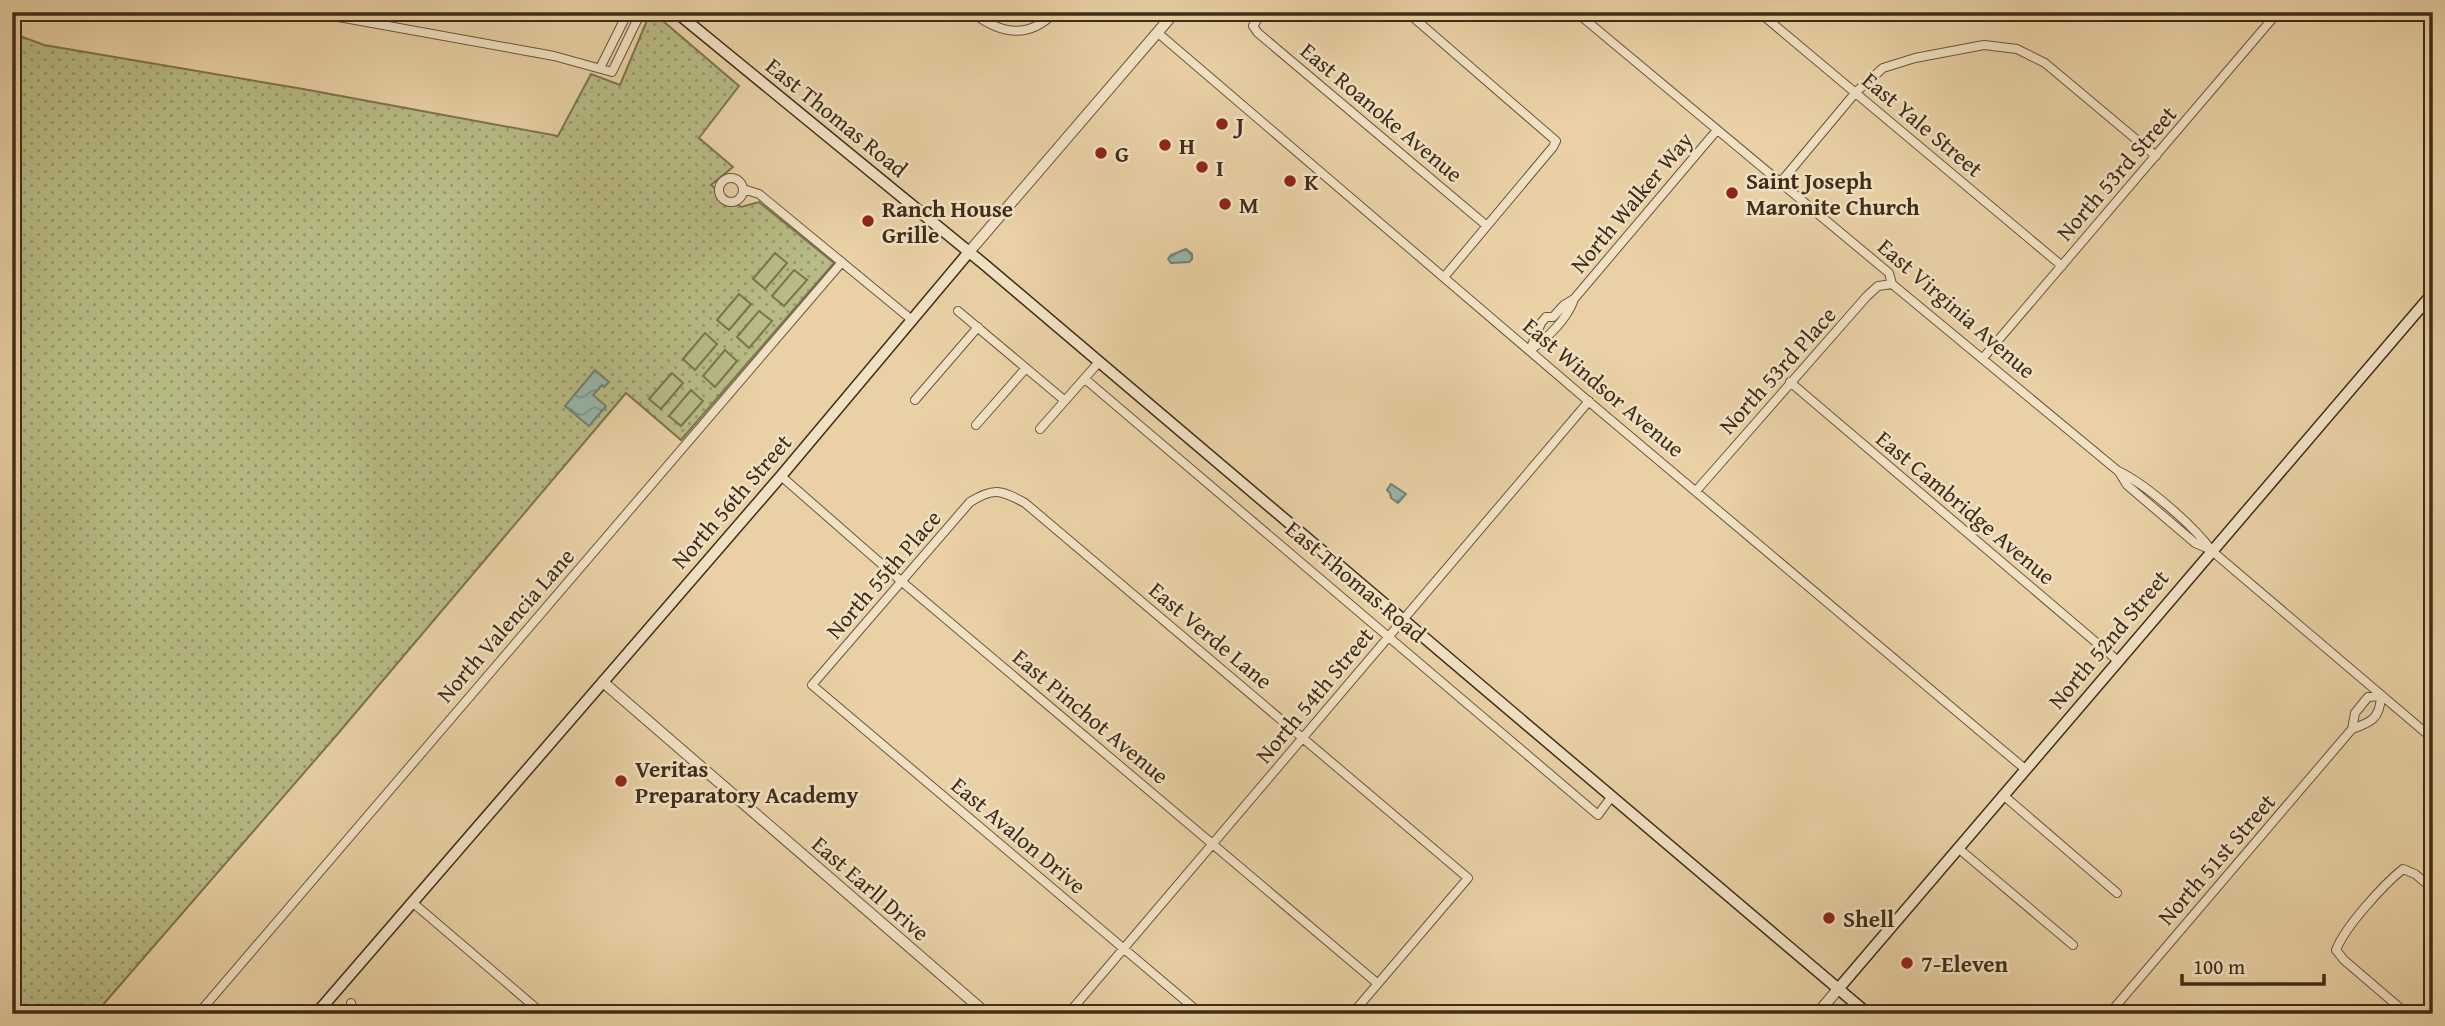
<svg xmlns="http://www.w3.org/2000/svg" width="2445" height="1026" font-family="'Gentium Book Plus',serif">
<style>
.grass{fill:url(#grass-dots);stroke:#7c744f;stroke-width:2}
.pitch{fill:#b8bb85;stroke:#7c744f;stroke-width:2}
.water{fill:url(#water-waves);stroke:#748071;stroke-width:2}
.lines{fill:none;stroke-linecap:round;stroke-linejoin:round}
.minor-casing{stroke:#6a563c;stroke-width:10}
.tertiary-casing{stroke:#6a563c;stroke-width:12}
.secondary-casing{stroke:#3f2d19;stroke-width:13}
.minor{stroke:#f1e1c4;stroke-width:8}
.tertiary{stroke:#f1e1c4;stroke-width:10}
.secondary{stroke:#f1e1c4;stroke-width:10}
.poi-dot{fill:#8f2418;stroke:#f1e1c4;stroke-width:2.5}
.labels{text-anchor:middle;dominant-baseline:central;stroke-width:5;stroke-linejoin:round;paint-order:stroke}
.street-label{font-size:23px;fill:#3f2d19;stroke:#f1e1c4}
.poi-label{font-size:23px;font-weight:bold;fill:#3f2d19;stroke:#f1e1c4;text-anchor:start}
</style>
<defs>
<pattern id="grass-dots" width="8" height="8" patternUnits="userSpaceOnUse" patternTransform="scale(1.75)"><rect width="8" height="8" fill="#b8bb85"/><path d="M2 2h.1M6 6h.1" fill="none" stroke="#97986c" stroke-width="1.8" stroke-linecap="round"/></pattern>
<pattern id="water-waves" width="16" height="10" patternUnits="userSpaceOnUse" patternTransform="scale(1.75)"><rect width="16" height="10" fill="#97b7ac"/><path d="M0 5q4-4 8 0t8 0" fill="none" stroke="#7d958b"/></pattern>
</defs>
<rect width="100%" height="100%" fill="#e9d1a5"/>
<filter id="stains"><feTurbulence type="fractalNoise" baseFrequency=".00286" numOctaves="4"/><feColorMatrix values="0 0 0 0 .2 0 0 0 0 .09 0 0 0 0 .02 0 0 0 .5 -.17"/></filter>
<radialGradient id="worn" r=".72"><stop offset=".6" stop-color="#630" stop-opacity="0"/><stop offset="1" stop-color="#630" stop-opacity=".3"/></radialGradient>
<!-- grass -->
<path class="grass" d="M 656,15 L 739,86 L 699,138 L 733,167 L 711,185 L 741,207 L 759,202 L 834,263 L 681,440 L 626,393 L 335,737 L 95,1014 L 12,1014 L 12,33 L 44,45 L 303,89 L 558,136 L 591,74 L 620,85 L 648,18 Z"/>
<!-- pitch -->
<path class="pitch" d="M 775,253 L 787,263 L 765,289 L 753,279 Z
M 794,270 L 807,280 L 784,306 L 772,296 Z
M 739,294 L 751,304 L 729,330 L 717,320 Z
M 759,311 L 772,321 L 749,348 L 737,337 Z
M 705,333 L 717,344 L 695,370 L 683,359 Z
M 725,350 L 737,361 L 715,387 L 703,376 Z
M 672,373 L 683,383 L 661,409 L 649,399 Z
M 691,390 L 703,401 L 681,426 L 669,416 Z"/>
<!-- water -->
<path class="water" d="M 1186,249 L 1192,254 L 1192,259 L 1189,262 L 1171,263 L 1168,259 L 1171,255 Z
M 595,370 L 609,382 L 604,387 L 602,385 L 593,395 L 606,406 L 589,426 L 565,406 Z
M 1391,484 L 1406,494 L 1398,503 L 1391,498 L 1390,493 L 1387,490 Z"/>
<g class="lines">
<defs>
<path id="minor" d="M 311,12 L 554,56 L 612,72 L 641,12
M 972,12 C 1000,34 1028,40 1055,12
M 1262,12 L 1253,26 L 1258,33 L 1487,226
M 1407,12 L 1556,141 L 1553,147 L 1445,276
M 1576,12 L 1889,273 L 1892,284 L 2118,471 C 2146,484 2194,526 2212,551 L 2433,739
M 1759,12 L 2062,266
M 1158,33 L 1587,400 L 2025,769
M 600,68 L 628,12
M719 190a12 12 0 1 1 24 0a12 12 0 1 1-24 0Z
M 1780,183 L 1856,92 L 1883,68 L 1915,58 L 1984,45 L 2017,49 L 2045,63 L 2156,156
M 743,189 L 759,194 L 912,320
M 958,311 L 1064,400
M 1530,350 C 1547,339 1568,318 1574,299 L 1717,130
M 1530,350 L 1541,323 L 1546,317 L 1553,317 L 1564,305 L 1574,299
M 1983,358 L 2278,12
M 1085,379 L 1598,815 L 1612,796
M 1790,382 L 2118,661
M 915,400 L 978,327
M 976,425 L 1026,368
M 1040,429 L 1099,362
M 2119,472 L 2127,485 L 2195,543 L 2209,549
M 781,476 L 901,581 L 1377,983
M 1696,491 L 1867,296 L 1878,286 L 1892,284
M 2003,795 L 2117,893
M 1958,848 L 2073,945
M 412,902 L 543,1014
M 351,1003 L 354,1014
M 198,1014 L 842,262
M 1068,1014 L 1589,401
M 1201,1014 L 812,685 L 970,502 C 994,487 1001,490 1025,503 L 1468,878 L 1352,1014
M 2109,1014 L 2352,729 C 2372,722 2380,718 2381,696 L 2368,697 L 2355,713 L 2352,729
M 2407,1014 L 2344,960 L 2336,950 C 2345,927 2383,885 2403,869 L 2415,874 L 2433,889"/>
<path id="tertiary" d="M 969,252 L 1175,12
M 603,682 L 987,1014
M 1817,1014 L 1839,988"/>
<path id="secondary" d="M 676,12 L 985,265 L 1868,1014
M 1839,988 L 2433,293
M 316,1014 L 781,476 L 969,252"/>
</defs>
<!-- minor casing -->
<use href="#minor" class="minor-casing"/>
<!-- tertiary casing -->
<use href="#tertiary" class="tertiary-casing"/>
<!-- secondary casing -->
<use href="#secondary" class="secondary-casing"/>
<!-- minor -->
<use href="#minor" class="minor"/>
<!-- tertiary -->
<use href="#tertiary" class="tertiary"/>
<!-- secondary -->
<use href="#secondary" class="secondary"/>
</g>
<!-- markers -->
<g class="poi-dot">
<circle cx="1222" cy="124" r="7"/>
<circle cx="1165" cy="145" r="7"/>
<circle cx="1101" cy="153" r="7"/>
<circle cx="1202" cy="167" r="7"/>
<circle cx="1290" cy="181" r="7"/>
<circle cx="1732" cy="193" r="7"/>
<circle cx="1225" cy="204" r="7"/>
<circle cx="868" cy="221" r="7"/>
<circle cx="621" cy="781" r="7"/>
<circle cx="1829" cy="918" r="7"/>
<circle cx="1907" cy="963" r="7"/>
</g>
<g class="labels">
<!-- street labels -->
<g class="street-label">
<text transform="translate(1382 112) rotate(40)">East Roanoke Avenue</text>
<text transform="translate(837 117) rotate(39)">East Thomas Road</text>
<text transform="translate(1923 124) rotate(40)">East Yale Street</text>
<text transform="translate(2116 173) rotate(-49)">North 53rd Street</text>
<text transform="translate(1631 202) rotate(-50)">North Walker Way</text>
<text transform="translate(1957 308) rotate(41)">East Virginia Avenue</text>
<text transform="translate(1777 370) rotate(-48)">North 53rd Place</text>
<text transform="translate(1604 387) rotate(40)">East Windsor Avenue</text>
<text transform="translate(731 501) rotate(-49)">North 56th Street</text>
<text transform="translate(1966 507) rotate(40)">East Cambridge Avenue</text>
<text transform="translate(883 574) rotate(-49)">North 55th Place</text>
<text transform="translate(1356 581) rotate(40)">East Thomas Road</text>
<text transform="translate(505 625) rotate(-49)">North Valencia Lane</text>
<text transform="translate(1211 635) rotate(40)">East Verde Lane</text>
<text transform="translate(2108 639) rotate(-50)">North 52nd Street</text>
<text transform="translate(1314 695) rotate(-50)">North 54th Street</text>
<text transform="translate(1091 716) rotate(40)">East Pinchot Avenue</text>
<text transform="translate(1019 835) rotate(40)">East Avalon Drive</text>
<text transform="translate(2216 859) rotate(-49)">North 51st Street</text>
<text transform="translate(871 888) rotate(41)">East Earll Drive</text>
</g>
<!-- poi labels -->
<g class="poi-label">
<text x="1236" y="124">J</text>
<text x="1179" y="145">H</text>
<text x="1115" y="153">G</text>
<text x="1216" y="167">I</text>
<text x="1746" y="180">Saint Joseph<tspan x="1746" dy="26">Maronite Church</tspan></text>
<text x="1304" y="181">K</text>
<text x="1239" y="204">M</text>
<text x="882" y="208">Ranch House<tspan x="882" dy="26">Grille</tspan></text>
<text x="635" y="768">Veritas<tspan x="635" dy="26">Preparatory Academy</tspan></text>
<text x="1843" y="918">Shell</text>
<text x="1921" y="963">7-Eleven</text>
</g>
</g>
<!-- margin -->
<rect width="2445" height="1026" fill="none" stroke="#e9d1a5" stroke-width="42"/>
<rect x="14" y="14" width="2417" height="998" fill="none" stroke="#3f2d19" stroke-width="3.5"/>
<rect x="21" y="21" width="2403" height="984" fill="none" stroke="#3f2d19" stroke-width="2"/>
<!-- scale -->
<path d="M2182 974v10h142v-10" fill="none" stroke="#3f2d19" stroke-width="3.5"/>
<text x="2193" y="974" font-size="21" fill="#3f2d19" stroke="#f1e1c4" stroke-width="5" paint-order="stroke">100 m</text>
<rect width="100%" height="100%" filter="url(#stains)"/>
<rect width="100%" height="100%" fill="url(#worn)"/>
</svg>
